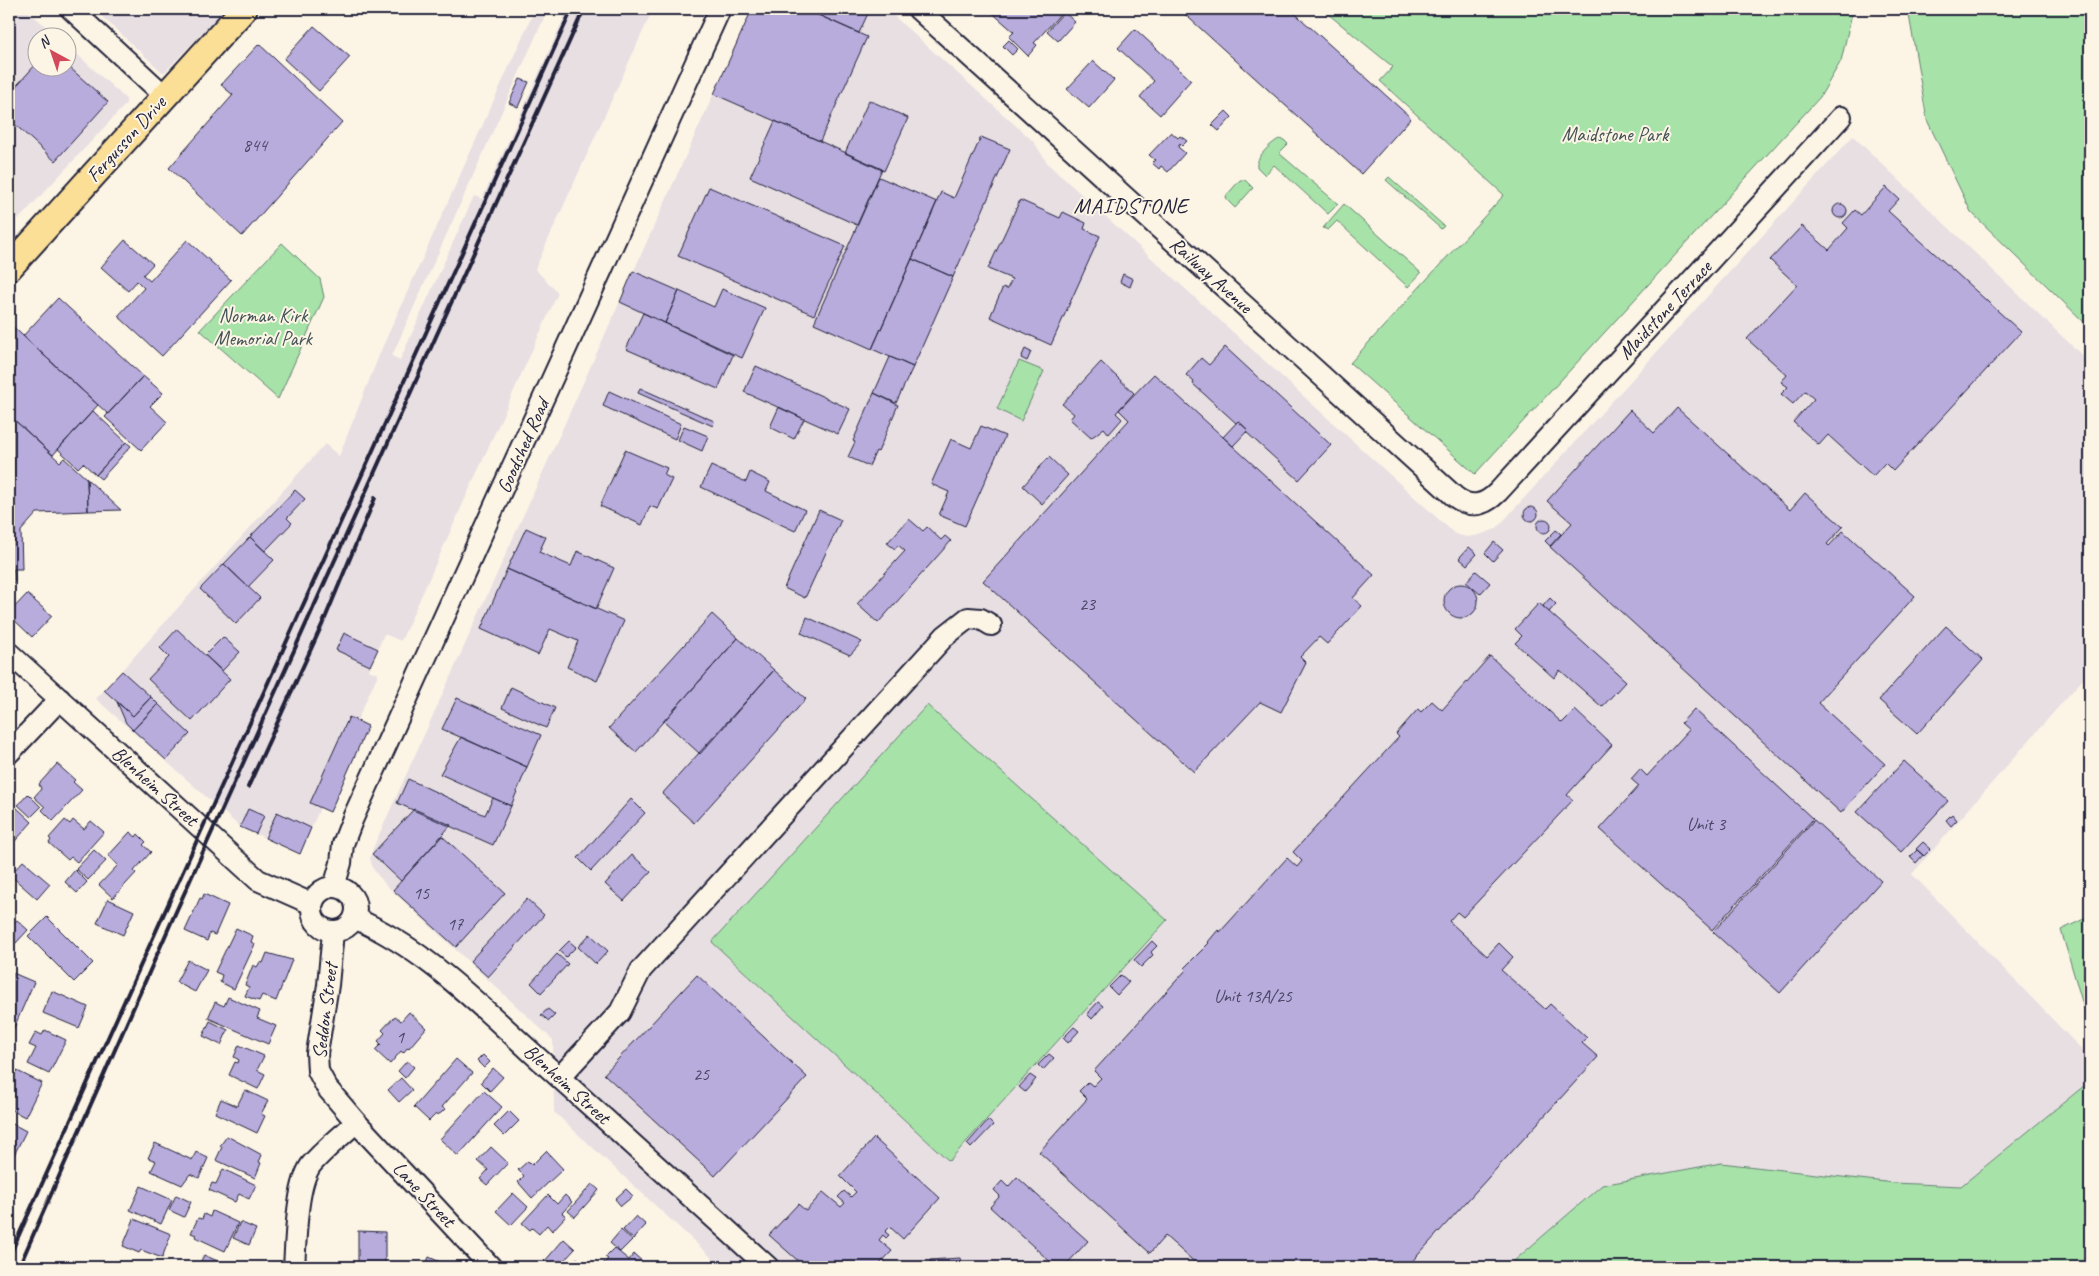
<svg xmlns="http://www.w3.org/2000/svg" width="2099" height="1276" font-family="Caveat,sans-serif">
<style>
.built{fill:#e8dfe3}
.green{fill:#a7e2a8;stroke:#648272}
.building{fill:#b8acdd;stroke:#22223b}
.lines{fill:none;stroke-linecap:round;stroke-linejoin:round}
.minor-casing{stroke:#22223b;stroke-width:24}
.major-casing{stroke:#22223b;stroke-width:29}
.minor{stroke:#fcf5e5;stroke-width:20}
.major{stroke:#fbdf96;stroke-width:25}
.rail{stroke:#22223b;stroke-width:4}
.labels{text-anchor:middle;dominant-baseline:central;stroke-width:4;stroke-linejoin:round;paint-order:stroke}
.number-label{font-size:18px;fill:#484464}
.park-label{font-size:20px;fill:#435256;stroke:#fcf5e5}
.street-label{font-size:20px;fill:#22223b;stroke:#fcf5e5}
.quarter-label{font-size:22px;letter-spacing:1px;fill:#22223b;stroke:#fcf5e5}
</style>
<rect width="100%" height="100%" fill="#fcf5e5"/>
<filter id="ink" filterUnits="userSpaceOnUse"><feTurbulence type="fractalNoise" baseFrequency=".02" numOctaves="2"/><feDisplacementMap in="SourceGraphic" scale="10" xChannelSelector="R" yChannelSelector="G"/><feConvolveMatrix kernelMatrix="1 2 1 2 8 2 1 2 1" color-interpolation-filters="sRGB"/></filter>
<g filter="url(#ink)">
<!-- built -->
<path class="built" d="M 9,9 L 26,9 L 58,37 L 38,38 L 38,68 L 68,68 L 68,46 L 126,99 L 126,104 L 19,219 L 9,209 Z
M 94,9 L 225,9 L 165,72 L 162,72 Z
M 535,9 L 548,9 L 400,338 L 392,356 L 400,360 L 474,196 L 482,199 L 568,9 L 653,9 L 535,269 L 558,293 L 401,641 L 384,634 L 369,670 L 378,674 L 357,721 L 368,726 L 330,812 L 320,808 L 300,854 L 240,827 L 96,699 L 325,444 L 339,456 L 382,348 Z
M 752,9 L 886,9 L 1034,142 L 1048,164 L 1455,534 L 1467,537 L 1479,535 L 1496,529 L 1853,136 L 2090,363 L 2090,671 L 1912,874 L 2090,1058 L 2090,1081 L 1961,1186 L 1895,1183 L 1602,1185 L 1507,1267 L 722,1267 L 554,1112 L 553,1040 L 386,885 L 373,869 L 370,858 L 373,848 Z"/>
<!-- green -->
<path class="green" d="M 1322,9 L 1853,9 L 1841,61 L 1820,97 L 1475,474 L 1350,363 L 1504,195 L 1380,81 L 1393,67 Z
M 1908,9 L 2090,9 L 2090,328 L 1971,212 L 1927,120 Z
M 1279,139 L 1284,140 L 1288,144 L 1279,153 L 1338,204 L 1328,214 L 1274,165 L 1265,175 L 1257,167 C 1255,158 1271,143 1279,139 Z
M 1389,177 L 1444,226 L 1441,229 L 1386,180 Z
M 1240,180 L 1245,180 L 1253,188 L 1235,208 L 1227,200 L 1226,196 Z
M 1344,204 L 1421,273 L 1408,287 L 1337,221 L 1328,230 L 1323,228 Z
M 282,243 L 320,279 L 324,297 L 278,399 L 200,330 Z
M 1019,361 L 1044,371 L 1021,421 L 997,409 Z
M 927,705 L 1167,920 L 949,1161 L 712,942 Z
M 2090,916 L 2090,1029 L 2061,930 Z
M 2090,1081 L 2090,1267 L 1507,1267 L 1602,1185 L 1721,1163 L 1894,1183 L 1961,1186 Z"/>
<!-- building -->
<path class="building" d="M 752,9 L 805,9 L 867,37 L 820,141 L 714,94 Z
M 805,9 L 870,9 L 859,33 Z
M 988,9 L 1065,9 L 1034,43 L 1037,45 L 1028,56 L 1009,37 L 1014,32 Z
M 1179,9 L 1290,9 L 1411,118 L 1361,174 Z
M 1064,12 L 1075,22 L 1058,41 L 1047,31 Z
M 314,26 L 350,57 L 319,91 L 284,59 Z
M 1135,29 L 1191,80 L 1160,115 L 1140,97 L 1154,81 L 1118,48 Z
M 1009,40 L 1018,49 L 1012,55 L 1003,46 Z
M 259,44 L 342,122 L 242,236 L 169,168 L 233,95 L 221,85 Z
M 1093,61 L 1114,80 L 1089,108 L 1067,89 Z
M 38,62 L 38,68 L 68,68 L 68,66 L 108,102 L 55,161 L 9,119 L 9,94 Z
M 520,79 L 529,82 L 518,107 L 509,103 Z
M 869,100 L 908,118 L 884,171 L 845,153 Z
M 1226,111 L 1232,117 L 1219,131 L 1212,125 Z
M 775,121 L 882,169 L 857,225 L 750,177 Z
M 1171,132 L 1178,138 L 1180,136 L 1187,141 L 1182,146 L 1180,144 L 1178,147 L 1185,153 L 1168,172 L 1161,166 L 1159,169 L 1152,163 L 1155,160 L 1149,155 Z
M 981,137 L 1010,149 L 953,277 L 912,259 L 941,192 L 954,198 Z
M 879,177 L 937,202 L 872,349 L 814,323 Z
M 709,187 L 845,246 L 814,315 L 678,256 Z
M 1886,187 L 1899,199 L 1888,211 L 2021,332 L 1893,471 L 1885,463 L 1873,476 L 1828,435 L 1819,445 L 1793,422 L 1814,399 L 1805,391 L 1793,404 L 1781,394 L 1788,387 L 1781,382 L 1787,375 L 1747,339 L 1797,285 L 1770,260 L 1802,226 L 1829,250 L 1848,228 L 1843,223 L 1855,210 L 1861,215 Z
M 1020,200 L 1060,218 L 1063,212 L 1086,223 L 1084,229 L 1100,236 L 1051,345 L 990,317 L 1003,287 L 1007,289 L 1012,279 L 988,269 Z
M1833 211a7 7 0 1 1 14 0a7 7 0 1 1-14 0Z
M 125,240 L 153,264 L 143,275 L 150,281 L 187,240 L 231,280 L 162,356 L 118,316 L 144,288 L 137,281 L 128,291 L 101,267 Z
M 912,259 L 953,277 L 913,367 L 872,349 Z
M 633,271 L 679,291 L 665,323 L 620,302 Z
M 1123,274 L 1133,279 L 1130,287 L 1120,282 Z
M 722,289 L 765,308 L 742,358 L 665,323 L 679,291 L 714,307 Z
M 58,298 L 143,376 L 108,414 L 23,336 Z
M 643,313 L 733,355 L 718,389 L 626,349 Z
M 9,323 L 98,405 L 53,455 L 9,415 Z
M 1225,347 L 1331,445 L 1299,480 L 1246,432 L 1248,430 L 1238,421 L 1236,423 L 1193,384 L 1194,382 L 1186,375 L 1201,358 L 1209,365 Z
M 1025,349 L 1031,352 L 1027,361 L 1021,358 Z
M 890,357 L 913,367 L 896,403 L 874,393 Z
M 1101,362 L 1134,393 L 1116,413 L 1122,419 L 1109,434 L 1104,428 L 1091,438 L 1070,419 L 1074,414 L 1062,404 Z
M 756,366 L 850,409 L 838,434 L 744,392 Z
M 1154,374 L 1374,575 L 1353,598 L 1362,606 L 1327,644 L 1319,637 L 1300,657 L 1306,663 L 1281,712 L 1260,702 L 1194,772 L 983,581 L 1129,420 L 1119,410 Z
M 143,376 L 163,393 L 150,406 L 167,422 L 141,450 L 105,417 Z
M 640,388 L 714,421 L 713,426 L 638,393 Z
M 609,391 L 681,424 L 675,439 L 603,406 Z
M 874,393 L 898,405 L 878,452 L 876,451 L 869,466 L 848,457 L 855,442 L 853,441 Z
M 779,407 L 804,419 L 794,439 L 770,427 Z
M 1677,408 L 1790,510 L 1805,493 L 1843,527 L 1827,544 L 1829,546 L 1843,531 L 1915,596 L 1818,703 L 1885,764 L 1841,813 L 1550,547 L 1572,523 L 1547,501 L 1630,410 L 1654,433 Z
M 93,411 L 126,442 L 96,475 L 83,463 L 78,468 L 58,449 Z
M 9,415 L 60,462 L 64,458 L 87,479 L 88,511 L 37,513 L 21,531 L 22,569 L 14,569 L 15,581 L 9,588 Z
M 1238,421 L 1248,430 L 1233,446 L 1223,437 Z
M 684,426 L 708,436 L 702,451 L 678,440 Z
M 981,426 L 1005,436 L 965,526 L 939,515 L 949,492 L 931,484 L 951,439 L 971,448 Z
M 126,442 L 131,446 L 101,479 L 96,475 Z
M 625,450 L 667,468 L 664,475 L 672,479 L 658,509 L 650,506 L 642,525 L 600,506 Z
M 1049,457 L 1068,475 L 1042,504 L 1023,486 Z
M 711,466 L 746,482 L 750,472 L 770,482 L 766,491 L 805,510 L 795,531 L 701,487 Z
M 87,479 L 121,510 L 88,511 Z
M 295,490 L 305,499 L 287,518 L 292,523 L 265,551 L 250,537 Z
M1524 514a7 7 0 1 1 14 0a7 7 0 1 1-14 0Z
M 819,510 L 841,520 L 805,598 L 784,588 Z
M1537 526a7 7 0 1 1 14 0a7 7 0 1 1-14 0Z
M 909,519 L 923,531 L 927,527 L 941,540 L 945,536 L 951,541 L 878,623 L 857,604 L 905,551 L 898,545 L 895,549 L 887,543 Z
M 526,528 L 546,537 L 539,552 L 571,566 L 577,551 L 614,568 L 596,609 L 507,569 Z
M 1556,530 L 1561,534 L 1550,546 L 1545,541 Z
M 250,537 L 274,560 L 248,587 L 224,564 Z
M 1494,542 L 1503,550 L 1493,561 L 1485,553 Z
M 1469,547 L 1477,554 L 1467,565 L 1459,558 Z
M 224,564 L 260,598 L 236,624 L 200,589 Z
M 507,569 L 624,621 L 597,681 L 567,667 L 578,641 L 550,629 L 538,655 L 481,629 Z
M 1476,571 L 1490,583 L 1480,594 L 1466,582 Z
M1444 601a17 17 0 1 1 34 0a17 17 0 1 1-34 0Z
M 27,594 L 52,616 L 32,637 L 9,615 L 9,613 Z
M 1550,598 L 1556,604 L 1549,612 L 1543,606 Z
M 1539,603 L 1626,681 L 1602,707 L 1560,670 L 1554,678 L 1515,643 L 1522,636 L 1515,629 Z
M 712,614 L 738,638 L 636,752 L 609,728 Z
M 807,617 L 862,642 L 850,655 L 801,633 Z
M 1946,626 L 1983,660 L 1917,734 L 1879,700 Z
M 177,629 L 230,679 L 192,721 L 148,679 L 169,657 L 160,648 Z
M 344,633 L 378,649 L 370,666 L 336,650 Z
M 223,637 L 240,652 L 222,671 L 205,655 Z
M 738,638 L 774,670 L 700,754 L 664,721 Z
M 1490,656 L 1562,723 L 1575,710 L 1612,745 L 1567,795 L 1573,800 L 1463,917 L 1457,912 L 1449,921 L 1487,956 L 1499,943 L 1513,957 L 1501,970 L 1545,1009 L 1550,1004 L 1587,1038 L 1582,1043 L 1598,1057 L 1407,1267 L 1200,1267 L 1165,1236 L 1150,1253 L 1039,1152 L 1087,1099 L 1079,1091 L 1088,1082 L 1093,1086 L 1101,1078 L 1094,1071 L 1186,970 L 1184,968 L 1209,943 L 1208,942 L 1218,930 L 1220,932 L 1287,858 L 1297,867 L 1302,861 L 1293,852 L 1399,737 L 1396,734 L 1418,709 L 1421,712 L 1432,701 L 1442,710 Z
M 774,670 L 806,699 L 694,823 L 662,794 Z
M 122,671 L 151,697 L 133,716 L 104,690 Z
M 511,687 L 555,708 L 546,728 L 502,708 Z
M 151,697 L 158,704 L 133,730 L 126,723 L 117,702 L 133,716 Z
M 457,698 L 541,735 L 527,767 L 442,729 Z
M 158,704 L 190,734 L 166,760 L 133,730 Z
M 1694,709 L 1813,819 L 1712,930 L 1600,829 L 1639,786 L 1631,779 L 1640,769 L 1647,776 L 1689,730 L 1681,723 Z
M 349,717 L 368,726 L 330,812 L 310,803 Z
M 461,737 L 527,767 L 511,806 L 440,774 Z
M 1904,761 L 1948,801 L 1901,852 L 1857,812 Z
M 57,764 L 75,780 L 73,782 L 82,790 L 53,821 L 42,810 L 45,807 L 34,797 L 41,789 L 39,784 Z
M 408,779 L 485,815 L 493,798 L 511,806 L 493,845 L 397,803 Z
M 28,794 L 41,807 L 31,817 L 18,805 Z
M 631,799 L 645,813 L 591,871 L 578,858 Z
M 16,807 L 32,822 L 9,848 L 9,814 Z
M 248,809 L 264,816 L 256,834 L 240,827 Z
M 414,809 L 451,825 L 401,881 L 372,854 Z
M 277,812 L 311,828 L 300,854 L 265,838 Z
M 1952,814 L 1957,820 L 1951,826 L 1946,820 Z
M 65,820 L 70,824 L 73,820 L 84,829 L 91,821 L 104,832 L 77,862 L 71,857 L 68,860 L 49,843 L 51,840 L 49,838 Z
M 1814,820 L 1881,881 L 1780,993 L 1713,932 Z
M 130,832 L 136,837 L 138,834 L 146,842 L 143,845 L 151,852 L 134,871 L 136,873 L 113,898 L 99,885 L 118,865 L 108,856 Z
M 442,836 L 505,893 L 456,947 L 393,890 Z
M 1923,842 L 1931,849 L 1924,856 L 1916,849 Z
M 94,850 L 106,861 L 88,880 L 76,869 Z
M 1917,850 L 1923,855 L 1916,863 L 1910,857 Z
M 632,855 L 651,872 L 624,901 L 605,884 Z
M 23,861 L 50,884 L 37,899 L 10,875 Z
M 75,870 L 87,882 L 77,893 L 65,882 Z
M 204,894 L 228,905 L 215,935 L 210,933 L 207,941 L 185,931 L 200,898 L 202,899 Z
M 108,899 L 134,911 L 123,935 L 97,923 Z
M 527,899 L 544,915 L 488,977 L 470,961 Z
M 47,917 L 93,963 L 74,982 L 28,936 Z
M 17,920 L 28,930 L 16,943 L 9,936 L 9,932 L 13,928 L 11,925 Z
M 236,928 L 253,936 L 251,942 L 255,944 L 234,989 L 220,982 L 222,975 L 215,972 Z
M 590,934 L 608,951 L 596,964 L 578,947 Z
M 569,941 L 576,947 L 566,957 L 559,951 Z
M 1152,941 L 1157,946 L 1151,952 L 1153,955 L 1141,967 L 1134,960 Z
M 267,953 L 292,960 L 276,1001 L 262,995 L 259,1001 L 245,996 L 249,987 L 245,985 L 253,965 L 257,967 L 260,962 L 263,963 Z
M 557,954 L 568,964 L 541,993 L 531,983 Z
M 188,960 L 207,970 L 195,992 L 176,982 Z
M 13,973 L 34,982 L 13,1030 L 9,1029 L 9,982 Z
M 697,975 L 807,1077 L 715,1176 L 604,1074 Z
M 1121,975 L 1129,982 L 1117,995 L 1109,987 Z
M 52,991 L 88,1007 L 79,1028 L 43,1013 Z
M 228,997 L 260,1011 L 257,1018 L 276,1026 L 268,1044 L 208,1018 L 215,1002 L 224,1006 Z
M 1098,1002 L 1103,1006 L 1092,1019 L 1087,1014 Z
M 548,1009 L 555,1015 L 549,1021 L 541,1015 Z
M 409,1012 L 426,1028 L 409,1048 L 408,1047 L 403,1053 L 401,1051 L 390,1064 L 375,1050 L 381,1044 L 378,1041 L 385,1033 L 382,1030 L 395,1016 L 401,1021 Z
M 210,1021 L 228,1030 L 221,1045 L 203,1036 Z
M 1074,1027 L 1079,1031 L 1068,1043 L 1063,1038 Z
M 45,1030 L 66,1040 L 49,1074 L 28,1064 L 36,1048 L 29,1045 L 36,1032 L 42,1035 Z
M 239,1045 L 264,1056 L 257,1070 L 265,1074 L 258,1089 L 229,1075 L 235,1062 L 238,1063 L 239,1060 L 234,1057 Z
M 1049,1054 L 1054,1058 L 1043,1070 L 1038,1065 Z
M 483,1055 L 490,1062 L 484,1068 L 477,1061 Z
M 456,1059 L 472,1073 L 442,1107 L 445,1109 L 441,1113 L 437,1115 L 436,1114 L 429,1121 L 414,1107 Z
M 407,1061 L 414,1067 L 405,1078 L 398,1071 Z
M 493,1068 L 503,1077 L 490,1091 L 481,1082 Z
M 13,1069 L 42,1083 L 25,1117 L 9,1109 L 9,1078 Z
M 1030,1075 L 1036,1079 L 1025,1092 L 1019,1087 Z
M 401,1078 L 412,1090 L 399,1102 L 388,1090 Z
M 245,1090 L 268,1101 L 261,1114 L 265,1116 L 257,1133 L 215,1113 L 221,1099 L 237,1106 Z
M 484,1091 L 502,1107 L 458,1156 L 440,1139 Z
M 509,1111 L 519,1121 L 504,1136 L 494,1126 Z
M 988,1120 L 993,1125 L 971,1148 L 967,1144 Z
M 9,1122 L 26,1131 L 9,1165 Z
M 227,1136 L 262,1155 L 259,1162 L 261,1163 L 255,1178 L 216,1160 L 222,1147 L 220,1146 Z
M 874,1138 L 940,1198 L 903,1239 L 890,1227 L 885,1232 L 889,1235 L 886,1238 L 883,1235 L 879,1240 L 892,1251 L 877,1267 L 805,1267 L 769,1235 L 798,1204 L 806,1211 L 823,1192 L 841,1207 L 845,1203 L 838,1197 L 844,1191 L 851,1197 L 856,1192 L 840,1176 Z
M 155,1143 L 192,1160 L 196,1152 L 208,1158 L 199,1178 L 190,1174 L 182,1185 L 151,1171 L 156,1161 L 148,1158 Z
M 491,1147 L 508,1163 L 487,1185 L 480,1179 L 488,1170 L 478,1161 Z
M 546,1151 L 563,1169 L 532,1198 L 518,1182 L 524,1176 L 518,1170 L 528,1161 L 532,1165 Z
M 223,1169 L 256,1185 L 249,1199 L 239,1194 L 235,1202 L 209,1190 L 212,1183 L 216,1184 Z
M 1017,1177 L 1088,1241 L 1064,1267 L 1056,1267 L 990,1207 L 1000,1196 L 994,1190 L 1002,1181 L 1008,1187 Z
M 592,1184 L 599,1190 L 575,1217 L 568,1211 Z
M 141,1186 L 172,1200 L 161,1224 L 130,1210 Z
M 626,1189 L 633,1196 L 621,1206 L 615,1199 Z
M 513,1193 L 528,1207 L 511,1225 L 496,1211 Z
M 176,1195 L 191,1202 L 184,1217 L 169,1210 Z
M 548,1195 L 557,1204 L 565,1195 L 572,1202 L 562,1213 L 566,1216 L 552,1231 L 547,1225 L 539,1234 L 532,1228 L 530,1230 L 522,1223 Z
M 212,1211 L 238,1223 L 225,1251 L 195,1237 L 196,1235 L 191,1233 L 198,1218 L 202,1219 L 204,1214 L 210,1217 Z
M 636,1216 L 646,1225 L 633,1239 L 623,1230 Z
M 134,1219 L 171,1234 L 162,1258 L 141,1250 L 139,1253 L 123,1246 Z
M 240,1222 L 256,1229 L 249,1245 L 233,1238 Z
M 621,1230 L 632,1240 L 620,1252 L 610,1243 Z
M 358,1231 L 385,1232 L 385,1267 L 358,1267 Z
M 564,1239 L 575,1249 L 563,1262 L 569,1266 L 577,1258 L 585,1266 L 584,1267 L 549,1267 L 544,1262 Z
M 614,1248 L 629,1260 L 634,1254 L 644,1263 L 641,1267 L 600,1267 L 608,1259 L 605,1257 Z
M 204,1255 L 231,1267 L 198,1267 Z
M 429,1257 L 447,1265 L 446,1267 L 425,1267 Z
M 960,1258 L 962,1267 L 931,1267 L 930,1260 Z"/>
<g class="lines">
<defs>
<path id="minor" d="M 71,9 L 165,96
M 918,9 L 1454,496 C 1470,509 1484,506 1498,492 L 1841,117
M 9,653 L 258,880 L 312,904
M 9,753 L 60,699
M312 909a22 22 0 1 1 44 0a22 22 0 1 1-44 0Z
M 334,887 L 341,863 L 343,844 L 353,818 L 720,9
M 354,918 C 422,947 475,1001 529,1050 C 609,1122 688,1195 768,1267
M 333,932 L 328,985 L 317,1053 L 318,1071 L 327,1088 L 356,1122 L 491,1267
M 560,1077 L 620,1012 L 641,970 L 945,636 L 968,618 L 981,619 L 991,625
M 294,1267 C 296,1241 296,1186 311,1165 C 324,1149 341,1137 356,1122"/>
<path id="major" d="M 9,268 L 244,9"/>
</defs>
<!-- minor casing -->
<use href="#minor" class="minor-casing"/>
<!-- major casing -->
<use href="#major" class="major-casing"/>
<!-- minor -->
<use href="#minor" class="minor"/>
<!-- major -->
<use href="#major" class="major"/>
<!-- rail -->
<path class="rail" d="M 248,787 L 326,616 L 375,498
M 9,1257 L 572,9
M 19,1267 L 174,916 L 584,9"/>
</g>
</g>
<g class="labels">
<!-- number labels -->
<g class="number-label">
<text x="255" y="145">844</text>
<text x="1087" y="604">23</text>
<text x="1706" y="824">Unit 3</text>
<text x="421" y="893">15</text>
<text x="455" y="924">17</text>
<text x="1253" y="996">Unit 13A/25</text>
<text x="400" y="1037">1</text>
<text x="701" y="1074">25</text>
</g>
<!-- park labels -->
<g class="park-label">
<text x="1615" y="134">Maidstone Park</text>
<text x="263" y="315">Norman Kirk<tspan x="263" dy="23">Memorial Park</tspan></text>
</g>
<!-- street labels -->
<g class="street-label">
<text transform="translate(126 139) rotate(-48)">Fergusson Drive</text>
<text transform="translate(1211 275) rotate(42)">Railway Avenue</text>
<text transform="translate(1665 310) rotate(-47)">Maidstone Terrace</text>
<text transform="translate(523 446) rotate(-66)">Goodshed Road</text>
<text transform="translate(155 786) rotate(42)">Blenheim Street</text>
<text transform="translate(325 1011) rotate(-83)">Seddon Street</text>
<text transform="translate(567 1084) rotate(42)">Blenheim Street</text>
<text transform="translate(424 1194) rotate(47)">Lane Street</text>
</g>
<!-- quarter labels -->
<g class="quarter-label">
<text x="1131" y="206">MAIDSTONE</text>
</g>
</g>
<!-- margin -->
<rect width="2099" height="1276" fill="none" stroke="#fcf5e5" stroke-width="30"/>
<rect x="15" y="15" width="2069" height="1246" fill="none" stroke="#22223b" stroke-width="2" filter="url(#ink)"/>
<!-- north arrow -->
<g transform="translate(52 52) rotate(320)"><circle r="24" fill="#fcf5e5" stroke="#a5a1a1"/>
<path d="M0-4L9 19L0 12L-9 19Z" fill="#d1495b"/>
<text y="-8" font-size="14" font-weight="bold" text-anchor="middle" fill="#22223b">N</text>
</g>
</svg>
